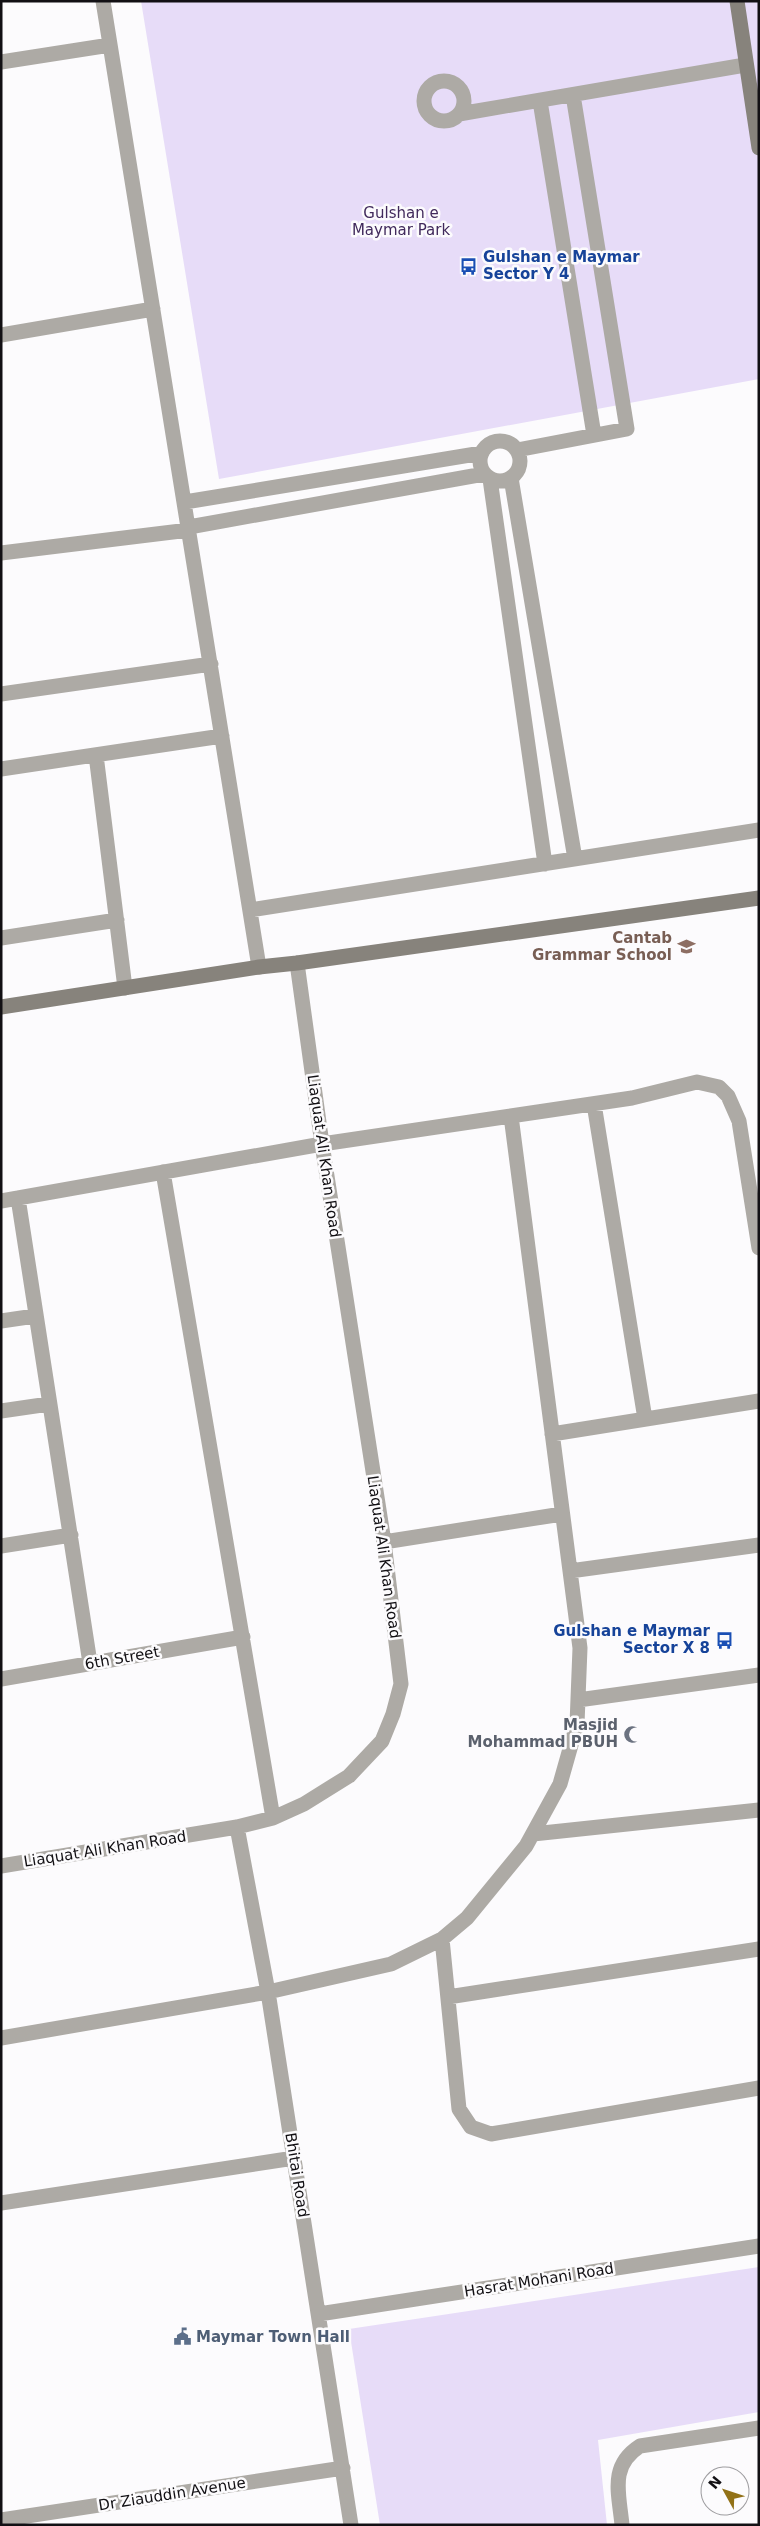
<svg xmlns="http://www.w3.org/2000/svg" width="760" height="2526" font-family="'DejaVu Sans',sans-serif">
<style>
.green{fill:#e7dcf8}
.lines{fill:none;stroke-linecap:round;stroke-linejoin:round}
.street{stroke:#adaaa5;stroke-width:15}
.secondary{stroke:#87837c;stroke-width:15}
.labels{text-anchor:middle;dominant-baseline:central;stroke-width:5;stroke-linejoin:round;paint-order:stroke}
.park-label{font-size:15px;fill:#412a5c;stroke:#fcfbfd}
.transit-label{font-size:15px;font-weight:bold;fill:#164399;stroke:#fcfbfd;text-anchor:start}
.education-label{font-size:15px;font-weight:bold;fill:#785e54;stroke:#fcfbfd;text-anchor:end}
.street-label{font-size:15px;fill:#121014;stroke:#fcfbfd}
.worship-label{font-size:15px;font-weight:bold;fill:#5b616d;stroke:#fcfbfd;text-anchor:end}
.service-label{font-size:15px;font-weight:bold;fill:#4e5e75;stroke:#fcfbfd;text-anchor:start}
</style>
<rect width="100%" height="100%" fill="#fcfbfd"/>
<!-- green -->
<path class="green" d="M 141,1 L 759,1 L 759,379 L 219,479 Z
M 759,2267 L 759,2412 L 598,2440 L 607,2525 L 380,2525 L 349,2329 Z"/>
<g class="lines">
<!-- street -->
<path class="street" d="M 103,1 L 259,967
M 1,62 L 110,45
M424 101a20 20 0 1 1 40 0a20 20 0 1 1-40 0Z
M 540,101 L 594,435
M 459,114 L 745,65
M 1,335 L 153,309
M480 461a20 20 0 1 1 40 0a20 20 0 1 1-40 0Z
M 517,450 L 627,429 L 573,95
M 511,478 L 575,859
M 490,479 L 545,864
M 185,502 L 482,453
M 189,527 L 484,474
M 1,553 L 189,530
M 1,694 L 211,664
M 96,755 L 125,988
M 1,769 L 222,736
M 250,910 L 759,830
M 1,938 L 117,920
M 594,1104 L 645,1419
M 163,1172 L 273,1818
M 18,1198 L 90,1663
M 1,1201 L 322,1144 L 632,1098 L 697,1082 L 719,1087 L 728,1096 L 739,1121 L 759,1248
M 1,1321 L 35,1316
M 1,1411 L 49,1404
M 552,1434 L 759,1401
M 384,1542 L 562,1514
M 1,1546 L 71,1535
M 570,1571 L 759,1545
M 1,1679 L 243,1637
M 578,1700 L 759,1675
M 237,1827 L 268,1992 L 351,2525
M 533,1834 L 759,1810
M 1,1866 L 237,1827 L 273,1818 L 304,1804 L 349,1776 L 382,1741 L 393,1714 L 401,1684 L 384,1542 L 322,1144 L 297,963
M 442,1939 L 459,2109 L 471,2127 L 491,2134 L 759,2088
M 448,1997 L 759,1949
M 1,2038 L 268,1992 L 391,1964 L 442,1939 L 467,1918 L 526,1846 L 560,1784 L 577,1724 L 580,1648 L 511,1116
M 1,2203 L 294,2158
M 319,2314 L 759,2246
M 1,2520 L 343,2468
M 622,2525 C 619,2493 609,2466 640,2446 L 759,2428"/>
<!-- secondary -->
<path class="secondary" d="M 737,1 L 759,148
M 1,1007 L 259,967 L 297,963 L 759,898"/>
</g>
<!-- icons -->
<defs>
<symbol id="bus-bare" viewBox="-9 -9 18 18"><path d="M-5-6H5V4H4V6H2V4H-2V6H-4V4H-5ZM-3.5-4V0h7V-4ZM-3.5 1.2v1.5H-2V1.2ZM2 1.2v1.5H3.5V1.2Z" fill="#1a4fb4" stroke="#fcfbfd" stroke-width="2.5" paint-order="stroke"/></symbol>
<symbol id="school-bare" viewBox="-9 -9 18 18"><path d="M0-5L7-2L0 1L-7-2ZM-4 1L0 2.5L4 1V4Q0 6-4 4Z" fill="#8d6e63" stroke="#fcfbfd" stroke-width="2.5" paint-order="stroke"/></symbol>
<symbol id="mosque-bare" viewBox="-9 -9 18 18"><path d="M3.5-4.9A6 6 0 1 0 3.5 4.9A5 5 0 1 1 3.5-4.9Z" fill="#6b7280" stroke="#fcfbfd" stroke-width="2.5" paint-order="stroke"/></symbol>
<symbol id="civic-bare" viewBox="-9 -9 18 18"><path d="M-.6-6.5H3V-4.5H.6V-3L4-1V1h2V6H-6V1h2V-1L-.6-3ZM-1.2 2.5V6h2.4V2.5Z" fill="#5c6f8a" stroke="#fcfbfd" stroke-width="2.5" paint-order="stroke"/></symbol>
</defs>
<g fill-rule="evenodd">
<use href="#bus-bare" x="456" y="254" width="25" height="25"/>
<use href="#school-bare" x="674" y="934" width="25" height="25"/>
<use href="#bus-bare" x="712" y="1628" width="25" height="25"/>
<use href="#mosque-bare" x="620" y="1722" width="25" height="25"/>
<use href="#civic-bare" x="170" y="2324" width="25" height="25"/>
</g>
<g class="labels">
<!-- park labels -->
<g class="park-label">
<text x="401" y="213">Gulshan e<tspan x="401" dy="17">Maymar Park</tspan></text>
</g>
<!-- transit labels -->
<g class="transit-label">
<text x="483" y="257">Gulshan e Maymar<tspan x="483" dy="17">Sector Y 4</tspan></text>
<text x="710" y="1631" text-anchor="end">Gulshan e Maymar<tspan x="710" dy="17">Sector X 8</tspan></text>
</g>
<!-- education labels -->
<g class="education-label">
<text x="672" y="938">Cantab<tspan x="672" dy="17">Grammar School</tspan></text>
</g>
<!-- street labels -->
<g class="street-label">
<text transform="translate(324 1156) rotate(82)">Liaquat Ali Khan Road</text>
<text transform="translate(384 1557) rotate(82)">Liaquat Ali Khan Road</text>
<text transform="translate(122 1658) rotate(-10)">6th Street</text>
<text transform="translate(105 1849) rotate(-9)">Liaquat Ali Khan Road</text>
<text transform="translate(297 2175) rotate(81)">Bhitai Road</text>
<text transform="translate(539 2280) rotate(-9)">Hasrat Mohani Road</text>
<text transform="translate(172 2494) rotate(-9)">Dr Ziauddin Avenue</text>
</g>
<!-- worship labels -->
<g class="worship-label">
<text x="618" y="1725">Masjid<tspan x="618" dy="17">Mohammad PBUH</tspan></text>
</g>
<!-- service labels -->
<g class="service-label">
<text x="196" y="2337">Maymar Town Hall</text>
</g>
</g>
<!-- border -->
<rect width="760" height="2526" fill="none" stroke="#121014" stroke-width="5"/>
<!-- north arrow -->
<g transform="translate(725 2491) rotate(310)"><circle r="24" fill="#fcfbfd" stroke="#9e9da0"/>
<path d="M0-4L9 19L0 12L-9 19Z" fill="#927117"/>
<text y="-8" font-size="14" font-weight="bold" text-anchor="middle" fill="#121014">N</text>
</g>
</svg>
